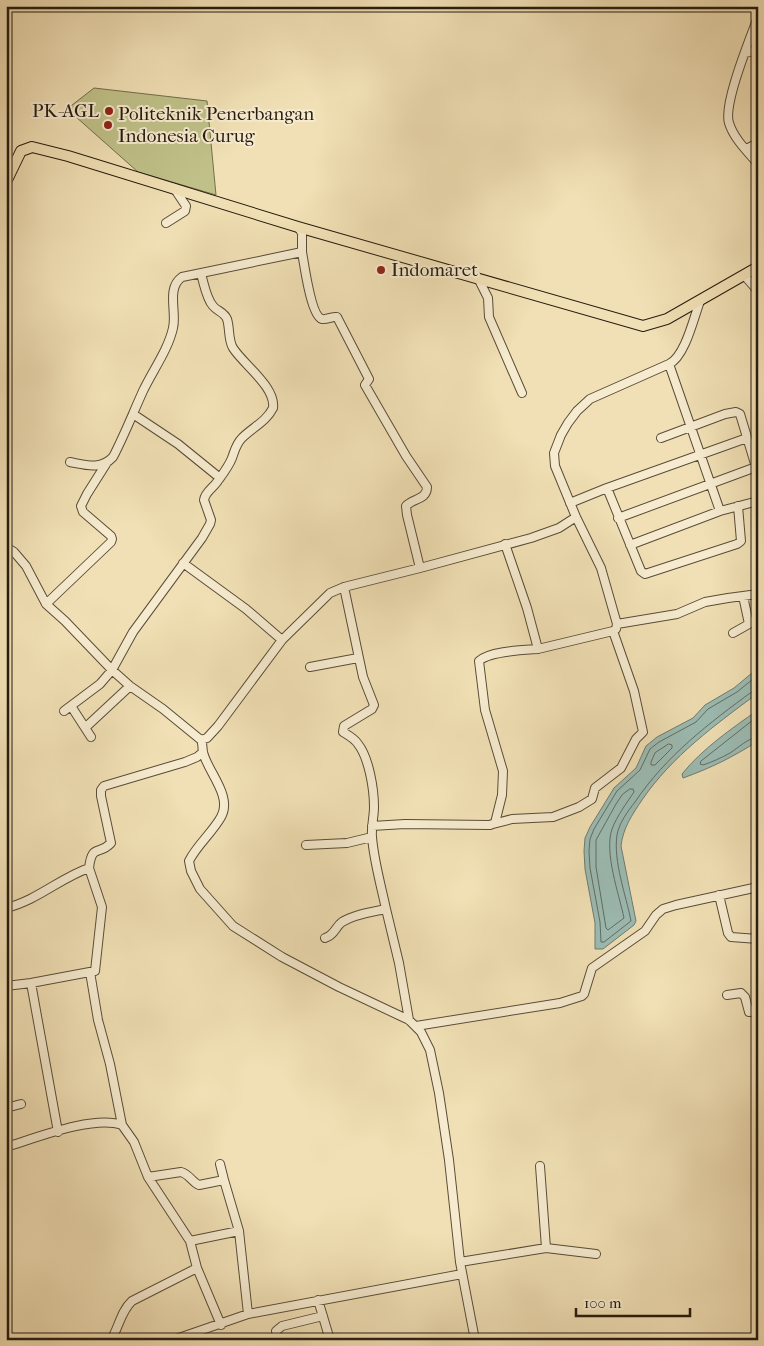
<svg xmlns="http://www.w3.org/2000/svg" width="764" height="1346" font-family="'IM FELL French Canon',serif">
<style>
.green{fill:#c0c189;stroke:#736e4c}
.water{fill:#9cbcb4;stroke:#6d7c72}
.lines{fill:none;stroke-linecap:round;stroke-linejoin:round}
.shore{stroke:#616c62;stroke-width:1}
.minor-casing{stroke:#594c38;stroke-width:10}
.major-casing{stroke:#261b0f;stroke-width:12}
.minor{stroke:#f6ebcf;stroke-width:8}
.major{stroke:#f1e0b5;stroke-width:10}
.poi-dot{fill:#8f2418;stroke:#f6ebcf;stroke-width:2}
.labels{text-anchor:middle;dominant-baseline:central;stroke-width:4;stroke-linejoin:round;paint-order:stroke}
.poi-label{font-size:19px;fill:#261b0f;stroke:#f6ebcf;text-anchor:start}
</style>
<rect width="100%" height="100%" fill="#f1e0b5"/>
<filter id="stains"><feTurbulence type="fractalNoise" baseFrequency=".004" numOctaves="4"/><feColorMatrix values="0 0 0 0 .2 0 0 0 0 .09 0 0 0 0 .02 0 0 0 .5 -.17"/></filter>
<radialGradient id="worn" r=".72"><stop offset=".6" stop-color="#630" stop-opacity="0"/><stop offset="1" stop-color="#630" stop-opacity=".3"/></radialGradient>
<!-- green -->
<path class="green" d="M 94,88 L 207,101 L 216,195 L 138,172 L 67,109 Z"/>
<!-- water -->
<path class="water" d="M 758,668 L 758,693 C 715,725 672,756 642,800 C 632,815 623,828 621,846 L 636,921 L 634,925 L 603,949 L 595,949 L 595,923 L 585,869 L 584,851 L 585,838 L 590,827 L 614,788 L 636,768 L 646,746 L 657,737 L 693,718 L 705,705 L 734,688 Z
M 758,710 L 758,741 C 733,757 711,768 683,778 L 682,774 C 702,749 731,729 758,710 Z"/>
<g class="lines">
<!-- shore -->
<path class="shore" d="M 758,675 L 737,692 L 708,709 L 696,722 L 659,742 L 650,749 L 640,770 L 617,791 L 594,829 L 590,839 L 589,851 L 590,868 L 600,922 L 601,942 L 604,942 L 631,921 C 626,895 613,861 617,835 C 619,823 628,811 635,802 C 666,756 709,723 753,691 L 758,690
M 758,716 L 701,761 L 700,764 L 703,765 C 712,762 721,758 730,753 C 738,748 748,738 758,737
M 669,744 L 672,745 L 672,748 L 655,765 L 651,765 L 651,762 L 655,753 Z
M 630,789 L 633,789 L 634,792 C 626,804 617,816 612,829 C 604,853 619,894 624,918 L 608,930 L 606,928 L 596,867 L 596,840 L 616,804 L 622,795 Z"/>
<defs>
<path id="minor" d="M 758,17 C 750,39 723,104 729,123 C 734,139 748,152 758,164
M 745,53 L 758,50
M 746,149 L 758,143
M 166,223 L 185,211 L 186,206 L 174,188
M 302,252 C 304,263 311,316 322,319 C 327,320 333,316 337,317 L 369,379 L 365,385 L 406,456 L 427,487 C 427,500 413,498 406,506 L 407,515 L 420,568
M 744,275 L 758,291
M 479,280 L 488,298 L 489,317 L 522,393
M 669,364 L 720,511
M 133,414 L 178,444 L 220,478
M 70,462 C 86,465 101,470 113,457 C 124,436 133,413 143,391 C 153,370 168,350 173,328 C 177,312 166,288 182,277 L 302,252 L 302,233 L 298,227
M 607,488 L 641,571 L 645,574 L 737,544 L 741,541 L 738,506
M 570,503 L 607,488 L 747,438
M 618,518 L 756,467 L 740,414 L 736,412 L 725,414 L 661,438
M 630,545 L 720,511 L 758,501
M 6,547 L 14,552 L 26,566 L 46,604 L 65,621 L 112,670 L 130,686 L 163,709 L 201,740 C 203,744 202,747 203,752 C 207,771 233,796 221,817 C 212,833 197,845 189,861 L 191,871 L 200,889 L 233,926 L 282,957 L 339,987 L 409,1020 L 421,1032 L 430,1050 L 439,1093 L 449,1160 L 460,1262 L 475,1340
M 183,563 L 246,609 L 282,640
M 46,604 L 111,542 L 112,539 L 111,536 L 83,512 L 81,506 L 87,494 L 106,464
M 617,624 L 677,614 L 705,602 L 728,598 L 758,594
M 733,633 L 749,624 L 743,596
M 538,649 L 613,631 L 616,629 L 617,624 L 601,568 L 576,517 L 555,466 L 554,453 L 561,435 L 568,423 L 577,411 L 590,399 L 669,364 C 685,357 694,317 700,301
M 310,667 L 358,658
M 71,706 L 91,737
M 64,711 L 100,684 L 112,670 L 133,632 L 202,538 L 210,524 L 211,520 L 204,500 C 205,492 213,488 217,482 C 222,475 229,466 232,458 C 235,450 236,444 242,438 C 253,427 266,422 273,408 C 276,387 243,364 233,348 C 228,340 230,328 227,319 C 224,312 217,311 213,306 C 206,298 204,283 201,274
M 86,727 L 130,686
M 201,740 L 207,738 L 218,726 L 282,640 L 330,593 L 344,587 L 420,568 L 531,538 L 559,528 L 576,517
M 493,824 L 512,819 L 553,817 L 579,807 L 592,799 L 595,788 L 621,768 L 636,739 L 643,732 L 634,691 L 613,631
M 372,826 L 405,824 L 490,825 L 495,823 L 502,795 L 503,771 L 485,710 L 479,661 C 489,651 523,650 538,649 L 527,608 L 505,544
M 306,845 L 347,843 L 372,837
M 719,895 L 728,933 L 731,937 L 758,939
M 6,908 C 38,900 60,878 89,868 C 92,843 99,856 111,843 L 101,796 L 101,790 L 104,786 L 185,762 L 197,757 L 203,752
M 386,909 L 399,963 L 409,1020
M 325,938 C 335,935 335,927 342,922 C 355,914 372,912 386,909 C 381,885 374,862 372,837 C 371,827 374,817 374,807 C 374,789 369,758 358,744 C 355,739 348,735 343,732 L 344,726 L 372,709 L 374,705 L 363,677 L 344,587
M 6,946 L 7,949
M 90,972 L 98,1020 L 110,1064 L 122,1125
M 31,983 L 58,1132
M 6,986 L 31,983 L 95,971 L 102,907 L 89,868
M 727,995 L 741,993 L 745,997 L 749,1012 L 758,1011
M 416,1026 L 560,1003 L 582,996 L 584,994 L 592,968 L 645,931 L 656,915 L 663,909 L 676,905 L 758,887
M 6,1108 L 21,1104
M 6,1147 C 36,1138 93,1115 122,1125 L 134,1142 L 148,1177 L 190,1241 L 197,1268 L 221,1325
M 220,1164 L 224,1180
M 540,1166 L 546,1248
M 148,1177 L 181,1172 C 189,1174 192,1182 199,1185 L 224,1180 L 239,1231 L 248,1314
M 190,1241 L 239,1231
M 460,1262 L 546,1248 L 596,1254
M 318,1300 L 330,1340
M 111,1340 C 119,1327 121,1311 132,1301 L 197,1268
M 173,1340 L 248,1314 L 462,1274
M 278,1340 L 276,1331 L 282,1326 L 323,1316"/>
<path id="major" d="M 6,182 L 21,151 L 32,147 L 68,156 L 298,227 L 643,326 L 667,319 L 758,267"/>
</defs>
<!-- minor casing -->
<use href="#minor" class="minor-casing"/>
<!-- major casing -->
<use href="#major" class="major-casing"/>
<!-- minor -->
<use href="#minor" class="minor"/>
<!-- major -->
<use href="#major" class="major"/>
</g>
<!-- markers -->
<g class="poi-dot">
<circle cx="109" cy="111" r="5"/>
<circle cx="108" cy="125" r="5"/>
<circle cx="381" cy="270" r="5"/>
</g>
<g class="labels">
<!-- poi labels -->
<g class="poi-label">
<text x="99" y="111" text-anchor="end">PK-AGL</text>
<text x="118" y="114">Politeknik Penerbangan<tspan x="118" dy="22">Indonesia Curug</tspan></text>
<text x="391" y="270">Indomaret</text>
</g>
</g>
<!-- margin -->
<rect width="764" height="1346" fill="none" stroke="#f1e0b5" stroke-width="25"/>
<rect x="8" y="8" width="749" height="1331" fill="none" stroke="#261b0f" stroke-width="2.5"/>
<rect x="12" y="12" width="739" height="1321" fill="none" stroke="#261b0f"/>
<!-- scale -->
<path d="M576 1308v8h114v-8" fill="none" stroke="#261b0f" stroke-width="2.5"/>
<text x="584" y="1308" font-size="15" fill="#261b0f" stroke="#f6ebcf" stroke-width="4" paint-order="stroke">100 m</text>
<rect width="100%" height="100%" filter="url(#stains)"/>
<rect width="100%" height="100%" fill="url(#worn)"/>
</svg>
